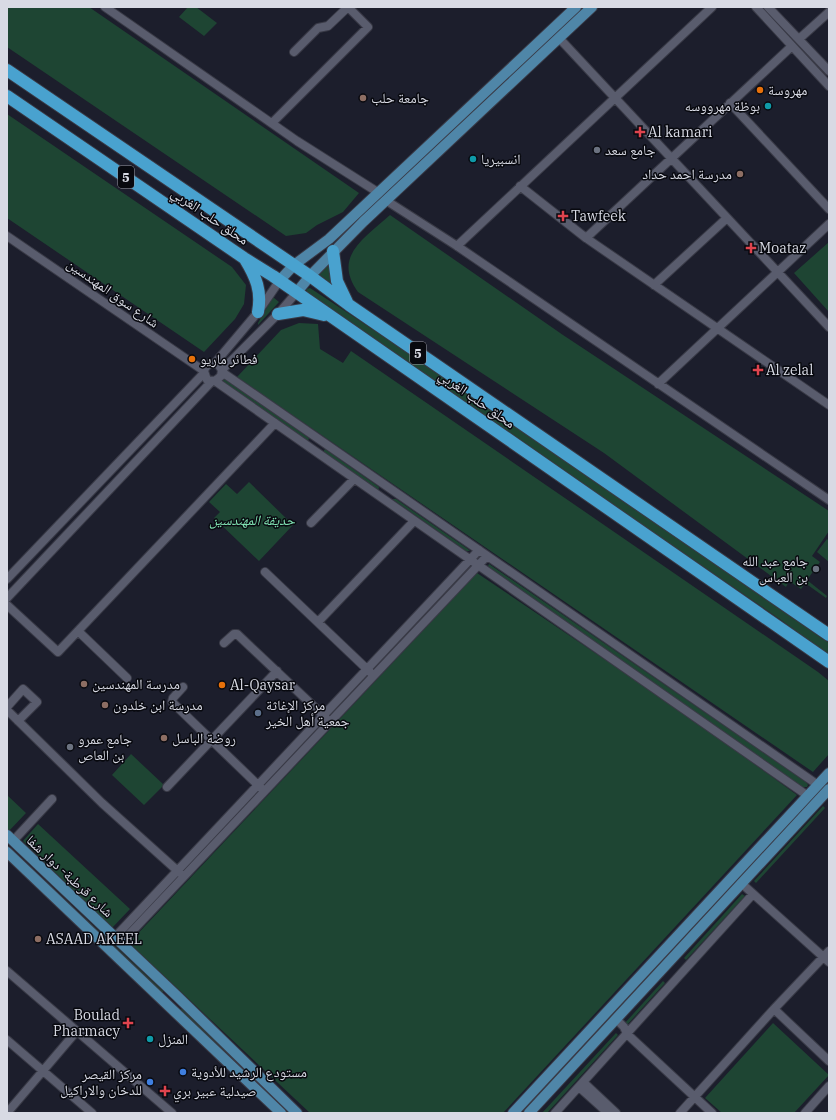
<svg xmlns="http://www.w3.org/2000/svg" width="836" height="1120" font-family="'IBM Plex Serif','Noto Naskh Arabic',serif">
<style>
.green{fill:#1e4533}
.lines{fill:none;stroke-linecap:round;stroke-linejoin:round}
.minor-casing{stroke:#393a46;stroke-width:10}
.major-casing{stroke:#393a46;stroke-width:12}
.highway-casing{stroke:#393a46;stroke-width:14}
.minor{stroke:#595c6d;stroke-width:8}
.major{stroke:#4f86a8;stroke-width:10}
.highway{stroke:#49a2cf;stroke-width:12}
.food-dot{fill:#e8710a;stroke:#08090f;stroke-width:1.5}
.education-dot{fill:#8d6e63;stroke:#08090f;stroke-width:1.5}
.culture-dot{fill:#0f9aa8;stroke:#08090f;stroke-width:1.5}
.health-dot{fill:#e0444e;stroke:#08090f;stroke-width:1.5}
.worship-dot{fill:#6b7280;stroke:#08090f;stroke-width:1.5}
.service-dot{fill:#5c6f8a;stroke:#08090f;stroke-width:1.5}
.shop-dot{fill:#3f7fe0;stroke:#08090f;stroke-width:1.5}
.labels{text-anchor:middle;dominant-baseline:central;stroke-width:3;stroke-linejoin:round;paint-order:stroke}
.shield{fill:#08090f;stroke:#9a9ba4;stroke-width:1}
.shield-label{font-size:13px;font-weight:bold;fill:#d8dae4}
.poi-label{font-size:14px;fill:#d8dae4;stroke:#08090f;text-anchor:start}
.street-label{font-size:14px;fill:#d8dae4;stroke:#08090f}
.park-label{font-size:14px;font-style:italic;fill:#80e3b3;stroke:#08090f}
</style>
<rect width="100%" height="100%" fill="#1c1e2c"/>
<!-- green -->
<path class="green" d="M 7,7 L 89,7 L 359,193 L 343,212 L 317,225 L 306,233 L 286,236 L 7,47 Z
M 188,7 L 196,7 L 217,23 L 204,36 L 179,17 Z
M 7,114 L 232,267 L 246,285 L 244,304 L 235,319 L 204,352 L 7,218 Z
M 390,215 L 563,335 L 829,511 L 829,531 L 812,556 L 820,562 L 807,580 L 827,596 L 826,598 L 805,583 L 801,589 L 789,581 L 786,587 L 604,453 L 358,292 C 332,256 365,238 390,215 Z
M 829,242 L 829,312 L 794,273 Z
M 331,259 L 330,284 L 317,275 Z
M 310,288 L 427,365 L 829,643 L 829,656 L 781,620 L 308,296 L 306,292 L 307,289 Z
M 273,297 L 279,302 L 258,325 L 258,323 Z
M 299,323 L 318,324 L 320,349 L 343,363 L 351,351 L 818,672 L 829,681 L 829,754 L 813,772 L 237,377 L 281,330 Z
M 224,378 L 309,438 L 308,441 L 221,381 Z
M 325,449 L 379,487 L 378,491 L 323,452 Z
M 249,482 L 293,525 L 259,561 L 214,518 L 220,512 L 209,502 L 226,484 L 237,494 Z
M 392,499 L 396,499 L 468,549 L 470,551 L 466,551 Z
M 827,539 L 829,541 L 829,562 L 817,552 Z
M 489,564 L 806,782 L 808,785 L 807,787 L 802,787 L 489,568 L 488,566 Z
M 477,573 L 687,715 L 797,795 L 503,1113 L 310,1113 L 129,943 Z
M 131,754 L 164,785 L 144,805 L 112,775 Z
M 7,795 L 26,813 L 8,832 L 7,832 Z
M 823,806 L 825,808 L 756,883 L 754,881 Z
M 38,824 L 130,909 L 112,928 L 23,841 Z
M 7,845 L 163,991 L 163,995 L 7,852 Z
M 742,894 L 745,896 L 686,960 L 684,958 Z
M 663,981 L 665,983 L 627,1025 L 624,1024 Z
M 182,1009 L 292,1113 L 285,1113 L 179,1010 Z
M 773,1023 L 829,1075 L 794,1113 L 722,1113 L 705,1098 Z
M 616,1033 L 618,1035 L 547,1113 L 542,1113 Z"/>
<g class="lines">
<defs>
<path id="minor" d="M 105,7 L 297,141 L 379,193
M 756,7 L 829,86
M 768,7 L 829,71
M 559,38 L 829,327
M 799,39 L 829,12
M 294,52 L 318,28 L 328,26 L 348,7
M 730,103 L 829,209
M 272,123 L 368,27 L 348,7
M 520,186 L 586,238 L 829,405
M 387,201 L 457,246 L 829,500
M 7,236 L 204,371
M 586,238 L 792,46
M 457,246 L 712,7
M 654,285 L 727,218
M 215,363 L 258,312 L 280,280
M 222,370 L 278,314 L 297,292
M 222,372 L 818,785
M 215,381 L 221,376 L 222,370 L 218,364 C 211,362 206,364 204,371 L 207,380 L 215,381 L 808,796
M 658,384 L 829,224
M 311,523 L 354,479
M 265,572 L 370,672
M 7,579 L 204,373
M 7,598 L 212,381
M 7,605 L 58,652 L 275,423
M 318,622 L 414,521
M 78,631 L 127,678
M 224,643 L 234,634 L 237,634 L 326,718
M 183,687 L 173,698 L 172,702 L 261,788
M 7,707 L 23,689 L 37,702 L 18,721
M 7,710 L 102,803 L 180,873
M 167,787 L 277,671
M 13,841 L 52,799
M 741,883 L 829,962
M 115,937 L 479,550
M 121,943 L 487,556
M 7,971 L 172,1113
M 774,1009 L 829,1061
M 616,1019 L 624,1027 L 627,1034 L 712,1113
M 7,1040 L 92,1113
M 583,1082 L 616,1113
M 579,1087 L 608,1113
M 7,1113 L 76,1032
M 555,1113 L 753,894
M 680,1113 L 774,1009 L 829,951
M 805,1113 L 829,1086"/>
<path id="major" d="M 280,280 L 294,265 L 329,239 L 576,7
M 297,292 L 310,276 L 363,222 L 592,7
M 7,835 L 177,996 L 297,1113
M 7,852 L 281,1113
M 513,1113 L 829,773
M 529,1113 L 829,789"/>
<path id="highway" d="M 7,70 L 310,276 L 349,305 L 829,635
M 7,96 L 244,258 L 273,276 L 829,662
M 333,251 L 337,281 L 347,302
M 245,259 C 256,277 262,291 258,312
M 278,314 L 303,310 L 324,315"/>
</defs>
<!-- minor casing -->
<use href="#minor" class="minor-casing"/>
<!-- major casing -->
<use href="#major" class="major-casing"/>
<!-- highway casing -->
<use href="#highway" class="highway-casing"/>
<!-- minor -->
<use href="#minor" class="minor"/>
<!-- major -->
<use href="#major" class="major"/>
<!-- highway -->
<use href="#highway" class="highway"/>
</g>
<!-- markers -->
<g class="food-dot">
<circle cx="760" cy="90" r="4"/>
<circle cx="192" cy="359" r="4"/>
<circle cx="222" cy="685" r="4"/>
</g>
<g class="education-dot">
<circle cx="363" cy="98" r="4"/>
<circle cx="740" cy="174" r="4"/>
<circle cx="84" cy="684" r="4"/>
<circle cx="105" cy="705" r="4"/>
<circle cx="164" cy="738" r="4"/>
<circle cx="38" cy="939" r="4"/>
</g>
<g class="culture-dot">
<circle cx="768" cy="106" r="4"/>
<circle cx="473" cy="159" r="4"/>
<circle cx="150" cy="1039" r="4"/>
</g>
<g class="health-dot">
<path d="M638 126h4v4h4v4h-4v4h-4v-4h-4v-4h4z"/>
<path d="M561 210h4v4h4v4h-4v4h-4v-4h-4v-4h4z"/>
<path d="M749 242h4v4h4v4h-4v4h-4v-4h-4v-4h4z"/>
<path d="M756 364h4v4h4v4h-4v4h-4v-4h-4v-4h4z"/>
<path d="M126 1017h4v4h4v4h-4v4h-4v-4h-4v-4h4z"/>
<path d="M163 1085h4v4h4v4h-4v4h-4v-4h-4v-4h4z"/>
</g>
<g class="worship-dot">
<circle cx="597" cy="150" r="4"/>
<circle cx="816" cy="569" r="4"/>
<circle cx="70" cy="747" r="4"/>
</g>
<circle class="service-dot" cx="258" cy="713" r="4"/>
<g class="shop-dot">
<circle cx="183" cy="1072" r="4"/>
<circle cx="150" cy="1082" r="4"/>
</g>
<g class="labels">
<!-- shield labels -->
<g class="shield">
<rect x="118" y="166" width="16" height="22" rx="3"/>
<rect x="410" y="342" width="16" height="22" rx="3"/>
</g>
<g class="shield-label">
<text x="126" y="177">5</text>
<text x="418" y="353">5</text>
</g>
<!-- poi labels -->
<g class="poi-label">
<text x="768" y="90">مهروسة</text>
<text x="371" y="98">جامعة حلب</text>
<text x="760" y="106" text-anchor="end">بوظة مهرووسه</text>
<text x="648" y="132">Al kamari</text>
<text x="605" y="150">جامع سعد</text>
<text x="481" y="159">انسبيريا</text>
<text x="732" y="174" text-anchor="end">مدرسة احمد حداد</text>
<text x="571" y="216">Tawfeek</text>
<text x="759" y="248">Moataz</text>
<text x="200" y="359">فطائر ماريو</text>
<text x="766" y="370">Al zelal</text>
<text x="808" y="561" text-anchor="end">جامع عبد الله<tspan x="808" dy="16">بن العباس</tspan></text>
<text x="92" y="684">مدرسة المهندسين</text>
<text x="230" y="685">Al-Qaysar</text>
<text x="113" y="705">مدرسة ابن خلدون</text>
<text x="266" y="705">مركز الإغاثة<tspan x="266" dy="16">جمعية أهل الخير</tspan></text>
<text x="172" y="738">روضة الباسل</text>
<text x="78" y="739">جامع عمرو<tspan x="78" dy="16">بن العاص</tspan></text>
<text x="46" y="939">ASAAD AKEEL</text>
<text x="120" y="1015" text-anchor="end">Boulad<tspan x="120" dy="16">Pharmacy</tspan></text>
<text x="158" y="1039">المنزل</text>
<text x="191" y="1072">مستودع الرشيد للأدوية</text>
<text x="142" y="1074" text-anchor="end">مركز القيصر<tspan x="142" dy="16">للدخان والاراكيل</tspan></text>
<text x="173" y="1091">صيدلية عبير بري</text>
</g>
<!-- street labels -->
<g class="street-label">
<text transform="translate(210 216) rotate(34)">محلق حلب الغربي</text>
<text transform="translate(113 293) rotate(35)">شارع سوق المهندسين</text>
<text transform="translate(477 399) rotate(35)">محلق حلب الغربي</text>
<text transform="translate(70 876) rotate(43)">شارع قرطبة- دوار شفا</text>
</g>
<!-- park labels -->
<g class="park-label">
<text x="252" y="520">حديقة المهندسين</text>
</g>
</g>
<!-- border -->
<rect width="836" height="1120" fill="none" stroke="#d8dae4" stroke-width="16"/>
</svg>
